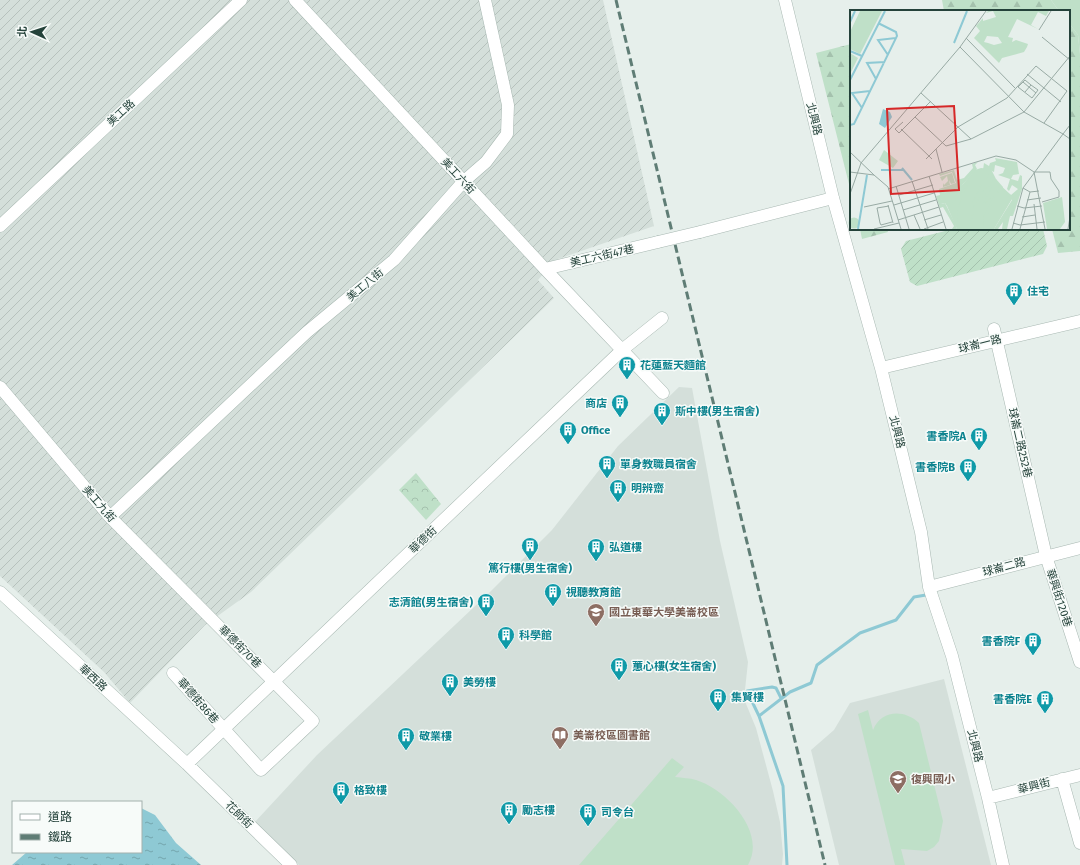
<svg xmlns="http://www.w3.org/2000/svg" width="1080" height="865" font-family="'Fira Sans','Noto Sans TC',sans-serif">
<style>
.built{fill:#d4dfda}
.industrial{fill:url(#industrial-furrows)}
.grass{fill:#bfe0c8}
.forest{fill:url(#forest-firs)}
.park{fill:url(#park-crowns)}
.garden{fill:url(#garden-furrows)}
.water{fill:url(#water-ripples)}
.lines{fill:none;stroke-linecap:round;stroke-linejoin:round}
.stream{stroke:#8ec9d4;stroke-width:3}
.minor-casing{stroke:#a8b8b2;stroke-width:13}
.minor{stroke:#fff;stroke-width:12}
.rail{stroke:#5f7d75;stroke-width:3;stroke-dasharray:8 4;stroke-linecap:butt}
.minor-bridge-casing{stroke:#a8b8b2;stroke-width:13;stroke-linecap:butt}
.minor-bridge{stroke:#fff;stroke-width:12}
.labels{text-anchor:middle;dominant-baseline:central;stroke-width:3;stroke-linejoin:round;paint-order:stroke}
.street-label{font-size:11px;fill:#24423a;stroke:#f7fbf9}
.culture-label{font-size:11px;font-weight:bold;fill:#0d838f;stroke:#f7fbf9;text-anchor:start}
.education-label{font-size:11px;font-weight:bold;fill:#785e54;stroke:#f7fbf9;text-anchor:start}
.inset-river{fill:none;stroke:#8ec9d4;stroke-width:2}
.inset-road{fill:none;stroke:#98aaa4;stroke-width:1}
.view{fill:#d62828;fill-opacity:0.15;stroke:#d62828;stroke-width:2}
.inset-edge{fill:none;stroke:#24423a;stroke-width:2}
</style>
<defs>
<pattern id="industrial-furrows" width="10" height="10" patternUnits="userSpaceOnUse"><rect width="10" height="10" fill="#d4dfda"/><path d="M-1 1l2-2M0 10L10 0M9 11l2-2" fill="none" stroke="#b6c1bc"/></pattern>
<pattern id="forest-firs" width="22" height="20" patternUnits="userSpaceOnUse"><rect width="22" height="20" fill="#bfe0c8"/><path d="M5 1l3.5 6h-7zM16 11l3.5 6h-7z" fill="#a4c1ad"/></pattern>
<pattern id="park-crowns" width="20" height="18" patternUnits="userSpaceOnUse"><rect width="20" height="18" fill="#bfe0c8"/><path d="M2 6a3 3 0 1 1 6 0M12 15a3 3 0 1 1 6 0" fill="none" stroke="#a4c1ad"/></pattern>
<pattern id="garden-furrows" width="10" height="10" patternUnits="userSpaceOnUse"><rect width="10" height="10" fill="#bfe0c8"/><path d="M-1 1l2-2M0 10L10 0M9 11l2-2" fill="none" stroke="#a4c1ad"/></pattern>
<pattern id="water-ripples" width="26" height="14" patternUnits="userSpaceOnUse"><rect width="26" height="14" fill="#8ec9d4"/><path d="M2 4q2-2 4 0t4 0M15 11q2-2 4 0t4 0" fill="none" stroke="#74a5ad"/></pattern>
</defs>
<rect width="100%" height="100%" fill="#e6efeb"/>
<!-- built -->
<path class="built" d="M 679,387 L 692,388 L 720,541 L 748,662 L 744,699 L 756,728 L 773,791 L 780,822 L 783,854 L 782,865 L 299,865 L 254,823 L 317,755 L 490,592 L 552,530 L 618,446 Z
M 944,679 L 991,865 L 839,865 L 811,750 L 834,730 L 850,703 Z"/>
<!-- industrial -->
<path class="industrial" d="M 0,0 L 603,0 L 654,226 L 555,260 L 538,280 L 554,298 L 251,592 L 205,625 L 130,703 L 104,672 L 0,576 Z"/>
<!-- grass -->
<path class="grass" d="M 1051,0 L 1080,0 L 1080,54 L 1078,35 L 1069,23 L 1069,11 L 1059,11 Z
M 868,710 L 873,730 C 881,710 904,709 919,723 L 943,821 L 939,841 L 934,847 L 927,851 L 901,849 L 905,865 L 895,865 L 858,714 Z
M 672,758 L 684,767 L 675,777 C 682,778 690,778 696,780 C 726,789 767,832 748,865 L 579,865 Z"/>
<!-- forest -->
<path class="forest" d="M 942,0 L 1051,0 L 1059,11 L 944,11 Z
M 1069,23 L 1078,35 L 1080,54 L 1080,251 L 1058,253 L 1052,229 L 1069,229 Z
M 851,44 C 851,60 847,78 851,93 L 851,192 L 816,53 Z
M 860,229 L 887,229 L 888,232 L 862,239 Z"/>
<!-- park -->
<path class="park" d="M 416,473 L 441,504 L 426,520 L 399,490 Z"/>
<!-- garden -->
<path class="garden" d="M 953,229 L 1043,229 L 1047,246 L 1043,254 L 917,286 L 910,282 L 901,249 L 906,241 Z"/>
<!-- water -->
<path class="water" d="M 141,808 L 155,815 L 176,843 L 201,865 L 12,865 L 27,852 L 141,852 Z"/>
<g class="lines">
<!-- stream -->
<path class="stream" d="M 759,716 L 747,691 L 772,687 L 776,688 L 781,698
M 787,865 L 783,786 L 759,716 L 790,692 L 811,683 L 817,665 L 860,633 L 896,620 L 914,597 L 926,595"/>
<defs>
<path id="minor" d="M 295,0 L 545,269 L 663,393
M 785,0 L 833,198 L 881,368 L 921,532 L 929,587 L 952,656 L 988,798 L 1003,865
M 0,226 L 241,0
M 700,232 L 833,198
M 545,269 L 658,242
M 994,329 L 1046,556 L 1080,662
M 881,368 L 1080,321
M 0,387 L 110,517 L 313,721 L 261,770 L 173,673
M 110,517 L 307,332 L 394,260 L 463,182 L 486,162 L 507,134 L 508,105 L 485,0
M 929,587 L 1080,548
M 0,592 L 187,764 L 291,865
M 187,764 L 622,350 L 662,318
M 1062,779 L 1080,843
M 988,798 L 1080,775"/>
</defs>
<!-- minor casing -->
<use href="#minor" class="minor-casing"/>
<!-- minor -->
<use href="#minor" class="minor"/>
<!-- rail -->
<path class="rail" d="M 616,0 L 825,865"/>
<defs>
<path id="minor-bridge" d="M 658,242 L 700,232"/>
</defs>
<!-- minor-bridge casing -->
<use href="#minor-bridge" class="minor-bridge-casing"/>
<!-- minor-bridge -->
<use href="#minor-bridge" class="minor-bridge"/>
</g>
<!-- icons -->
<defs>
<symbol id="building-pin" viewBox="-11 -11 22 30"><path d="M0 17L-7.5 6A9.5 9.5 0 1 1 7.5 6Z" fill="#0f9aa8" stroke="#f7fbf9"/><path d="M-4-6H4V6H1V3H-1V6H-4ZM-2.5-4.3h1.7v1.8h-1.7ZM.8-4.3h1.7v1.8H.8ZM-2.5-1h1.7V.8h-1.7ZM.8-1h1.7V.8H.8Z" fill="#fff"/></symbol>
<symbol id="university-pin" viewBox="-11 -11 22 30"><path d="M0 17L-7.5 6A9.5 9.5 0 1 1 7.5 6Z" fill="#8d6e63" stroke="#f7fbf9"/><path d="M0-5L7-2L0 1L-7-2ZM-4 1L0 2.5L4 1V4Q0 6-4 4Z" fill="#fff"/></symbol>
<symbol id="library-pin" viewBox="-11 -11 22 30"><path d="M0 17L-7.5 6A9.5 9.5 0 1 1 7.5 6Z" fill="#8d6e63" stroke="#f7fbf9"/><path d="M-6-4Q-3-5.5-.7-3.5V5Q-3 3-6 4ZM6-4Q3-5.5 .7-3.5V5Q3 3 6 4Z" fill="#fff"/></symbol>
<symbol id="school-pin" viewBox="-11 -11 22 30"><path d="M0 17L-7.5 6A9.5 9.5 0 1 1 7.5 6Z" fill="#8d6e63" stroke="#f7fbf9"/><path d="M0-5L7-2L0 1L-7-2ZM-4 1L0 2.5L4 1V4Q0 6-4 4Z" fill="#fff"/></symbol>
</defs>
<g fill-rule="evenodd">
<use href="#building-pin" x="1004" y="281" width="20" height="27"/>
<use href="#building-pin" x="617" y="355" width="20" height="27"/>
<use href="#building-pin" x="610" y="393" width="20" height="27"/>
<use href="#building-pin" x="652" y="401" width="20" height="27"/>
<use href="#building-pin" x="558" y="420" width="20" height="27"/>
<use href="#building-pin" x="969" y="426" width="20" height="27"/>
<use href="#building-pin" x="597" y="454" width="20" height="27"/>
<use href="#building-pin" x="958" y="457" width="20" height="27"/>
<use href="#building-pin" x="608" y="478" width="20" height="27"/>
<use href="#building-pin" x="520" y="536" width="20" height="27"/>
<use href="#building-pin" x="586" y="537" width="20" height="27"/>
<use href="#building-pin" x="543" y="582" width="20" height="27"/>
<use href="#building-pin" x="476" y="592" width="20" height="27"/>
<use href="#university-pin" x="586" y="602" width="20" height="27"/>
<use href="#building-pin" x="496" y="625" width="20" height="27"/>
<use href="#building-pin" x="1023" y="631" width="20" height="27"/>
<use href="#building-pin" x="609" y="656" width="20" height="27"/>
<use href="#building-pin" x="440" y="672" width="20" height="27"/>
<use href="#building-pin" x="708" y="687" width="20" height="27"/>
<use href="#building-pin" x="1035" y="689" width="20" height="27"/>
<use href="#library-pin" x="550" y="725" width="20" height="27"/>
<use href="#building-pin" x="396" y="726" width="20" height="27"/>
<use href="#school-pin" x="888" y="769" width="20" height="27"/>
<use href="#building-pin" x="331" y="780" width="20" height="27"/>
<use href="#building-pin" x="499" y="800" width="20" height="27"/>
<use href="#building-pin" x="578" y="802" width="20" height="27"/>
</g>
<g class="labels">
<!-- street labels -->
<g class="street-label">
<text transform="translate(121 113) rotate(-43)">美工路</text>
<text transform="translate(814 119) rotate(76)">北興路</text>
<text transform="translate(458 176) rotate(47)">美工六街</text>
<text transform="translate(602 256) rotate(-13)">美工六街47巷</text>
<text transform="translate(365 285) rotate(-40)">美工八街</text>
<text transform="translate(980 344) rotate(-14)">球崙一路</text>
<text transform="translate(897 432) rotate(76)">北興路</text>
<text transform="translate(1020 443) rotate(77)">球崙二路252巷</text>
<text transform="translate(99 504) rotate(49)">美工九街</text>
<text transform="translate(423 540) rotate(-44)">華德街</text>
<text transform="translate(1004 567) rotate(-15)">球崙二路</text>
<text transform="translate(1059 598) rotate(72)">華興街120巷</text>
<text transform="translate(240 647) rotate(45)">華德街70巷</text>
<text transform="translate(93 678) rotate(43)">華西路</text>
<text transform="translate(198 701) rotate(49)">華德街86巷</text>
<text transform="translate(975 746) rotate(76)">北興路</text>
<text transform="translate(1034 786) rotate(-14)">華興街</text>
<text transform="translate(239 815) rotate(44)">花師街</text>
</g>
<!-- culture labels -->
<g class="culture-label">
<text x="1027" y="291">住宅</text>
<text x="640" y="365">花蓮藍天麵館</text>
<text x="607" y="403" text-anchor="end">商店</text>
<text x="675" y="411">斯中樓(男生宿舍)</text>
<text x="581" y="430">Office</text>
<text x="966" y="436" text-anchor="end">書香院A</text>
<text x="620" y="464">單身教職員宿舍</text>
<text x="955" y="467" text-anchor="end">書香院B</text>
<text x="631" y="488">明辨齋</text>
<text x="609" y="547">弘道樓</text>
<text x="530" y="568" text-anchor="middle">篤行樓(男生宿舍)</text>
<text x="566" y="592">視聽教育館</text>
<text x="473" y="602" text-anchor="end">志清館(男生宿舍)</text>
<text x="519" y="635">科學館</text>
<text x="1020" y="641" text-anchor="end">書香院F</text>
<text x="632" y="666">蕙心樓(女生宿舍)</text>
<text x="463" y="682">美勞樓</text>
<text x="731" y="697">集賢樓</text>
<text x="1032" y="699" text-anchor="end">書香院E</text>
<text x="419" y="736">敬業樓</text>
<text x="354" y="790">格致樓</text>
<text x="522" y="810">勵志樓</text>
<text x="601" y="812">司令台</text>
</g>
<!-- education labels -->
<g class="education-label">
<text x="609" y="612">國立東華大學美崙校區</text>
<text x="573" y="735">美崙校區圖書館</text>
<text x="911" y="779">復興國小</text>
</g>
</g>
<!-- overview -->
<g transform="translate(850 10)">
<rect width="220" height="220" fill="#e6efeb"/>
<path d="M 10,1 L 32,1 L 10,44 L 0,39 L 0,22 ZM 0,43 L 8,48 L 0,64 ZM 34,140 L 48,151 L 43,158 L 29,150 ZM 131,158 L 141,159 L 148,173 L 161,185 L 162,189 L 144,219 L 107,219 L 97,196 L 95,193 L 91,194 L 91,190 L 95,182 L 98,183 L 113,174 L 125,160 Z" fill="#bfe0c8"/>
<path d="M 138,1 L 199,1 L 196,6 L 188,2 L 181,15 L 188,19 L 167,9 L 158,27 L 163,28 L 162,32 L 166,30 L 178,34 L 177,37 L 174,42 L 152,48 L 149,53 L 124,28 L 130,21 L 126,16 L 133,8 L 133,11 L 146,7 L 143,1 L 136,3 ZM 137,26 L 148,27 L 152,33 L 144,35 L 138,33 L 134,32 ZM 145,148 L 167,152 L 169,164 L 163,165 L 161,169 L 168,171 L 170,165 L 172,166 L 172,179 L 163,206 L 160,206 L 157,219 L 152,219 L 153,212 L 148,219 L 144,219 L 162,190 L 148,175 L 149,184 L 145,178 L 145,187 L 133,219 L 134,205 L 144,185 L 132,196 L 142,177 L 126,194 L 125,203 L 116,219 L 124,201 L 123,197 L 134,180 L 142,174 L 140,171 L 134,171 L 122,194 L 129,177 L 138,166 L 136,160 L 133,160 L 134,153 L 139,156 L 140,153 L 146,151 ZM 145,155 L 155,158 L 153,163 L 148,165 L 160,169 L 157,179 L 159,181 L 162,175 L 168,179 L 161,185 L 153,180 L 153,177 L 146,169 L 146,176 L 137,163 L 138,159 L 144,162 ZM 128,152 L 125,155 L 127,159 L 113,174 L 106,180 L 98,184 L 95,182 L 94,189 L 91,190 L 91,194 L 95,193 L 104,211 L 106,211 L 106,188 L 104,194 L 101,189 L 109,186 L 118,174 L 108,197 L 107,212 L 105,213 L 107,219 L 102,219 L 104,216 L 93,197 L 90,198 L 86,186 L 90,185 L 89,179 L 106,173 L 102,162 L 90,166 L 89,164 L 104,160 L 107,170 L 114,168 L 123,158 L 122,154 ZM-1.5 213a5.5 5.5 0 1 1 11 0a5.5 5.5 0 1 1-11 0Z" fill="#bfe0c8" fill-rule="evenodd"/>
<path d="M 212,187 L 215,212 L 210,219 L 197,219 L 193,193 Z" fill="#bfe0c8"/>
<path d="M 102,163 L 105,173 L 101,174 L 99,170 L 100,175 L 93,177 L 93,173 L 94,175 L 98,171 L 97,166 L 92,171 L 90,167 Z" fill="#bfe0c8"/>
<path d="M 33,99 L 40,102 L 42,107 L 35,118 L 29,114 Z" fill="#8ec9d4"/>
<path class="inset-river" d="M 0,12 L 5,1M 104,33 L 117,1M 0,41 L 12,46M 38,45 L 28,30 L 46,28M 26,69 L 17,53 L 35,52M 0,70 L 35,1M 12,98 L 2,83 L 20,81M 0,115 L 4,114 L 47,26 L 46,22 L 28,13M 52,158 L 62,170M 31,160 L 53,160M 8,219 L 17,165"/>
<path class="inset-road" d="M 189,20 L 201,1M 192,27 L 220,50M 116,28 L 165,78M 110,37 L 174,102 L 213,124 L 173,178 L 162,219M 177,64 L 211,92M 173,72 L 186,83M 175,82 L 181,75 L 188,80 L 182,88 L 168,77 L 175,70 L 181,75M 71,83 L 121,129 L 174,102 L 220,46M 65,107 L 96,136 L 121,129M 53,112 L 45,119 L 49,123 L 81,91M 220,115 L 213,124 L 220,129M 51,119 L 82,149M 86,139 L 92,162M 0,142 L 24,165M 76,149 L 108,117 L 157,88 L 186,56 L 217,81 L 194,113M 0,162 L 24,165 L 38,177 L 51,219M 184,162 L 200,162 L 201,169 L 209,181 L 209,187 L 192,192M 184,162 L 195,219M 79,166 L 96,219M 62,171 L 78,219M 46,176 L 59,219M 173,178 L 180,182 L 189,181M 38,179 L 146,146 L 166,150 L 184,162M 0,184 L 11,153 L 110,37 L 136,1M 49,185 L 83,175M 177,190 L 191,188M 184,194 L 187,219M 38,195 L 43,213M 44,195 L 84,183M 39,196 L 27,198 L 30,213 L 31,215 L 42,212M 167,196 L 174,198 L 192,196M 14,197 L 42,191M 53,200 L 86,190M 64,205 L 70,219M 172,207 L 185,205M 48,210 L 89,197M 74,210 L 91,205M 163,213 L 170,215 L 195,212M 24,219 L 49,213M 74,219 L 93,212M 170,219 L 180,182M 218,219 L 220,207"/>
<path class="view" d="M 104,96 L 109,180 L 41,184 L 37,99 Z"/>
<rect width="220" height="220" class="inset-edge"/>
</g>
<!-- legend -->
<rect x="12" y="801" width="130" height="52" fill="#f7fbf9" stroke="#a3b1ad"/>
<rect x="20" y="814" width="20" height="6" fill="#ffffff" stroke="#a3b1ad"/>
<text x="48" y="821" font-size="12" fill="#24423a">道路</text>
<rect x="20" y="834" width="20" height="6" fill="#5f7d75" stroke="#a3b1ad"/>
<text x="48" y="841" font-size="12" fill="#24423a">鐵路</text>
<!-- north arrow -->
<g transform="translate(32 32) rotate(273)" stroke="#f7fbf9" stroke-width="3" paint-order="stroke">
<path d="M0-3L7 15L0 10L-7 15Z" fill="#24423a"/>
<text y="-6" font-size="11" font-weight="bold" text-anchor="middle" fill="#24423a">北</text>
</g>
</svg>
